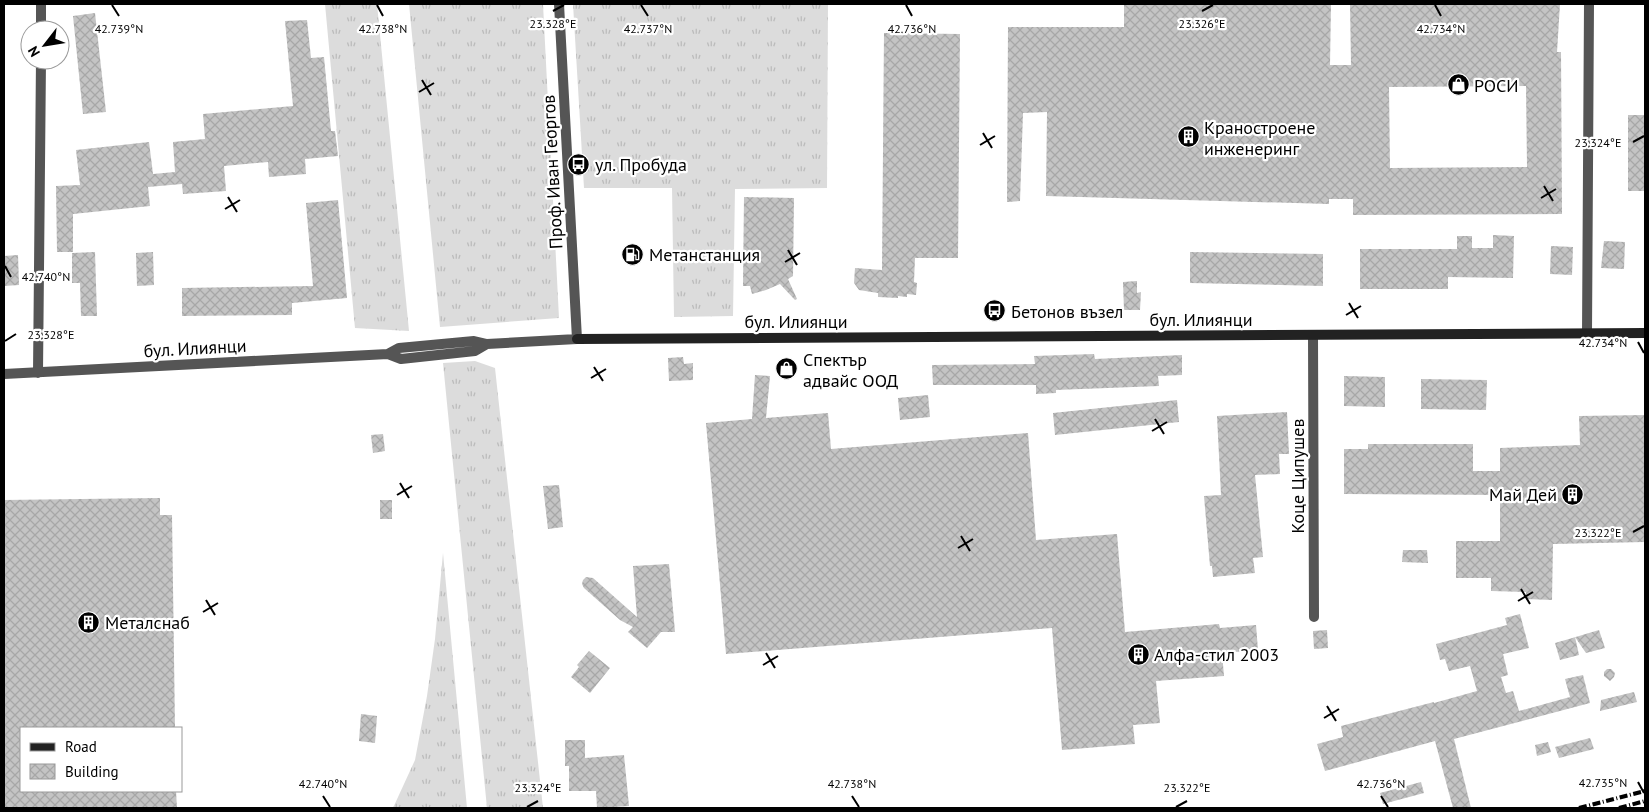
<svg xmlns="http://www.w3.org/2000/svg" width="1649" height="812" font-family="'PT Sans',sans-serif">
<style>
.grass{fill:url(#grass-tufts)}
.building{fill:url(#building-cross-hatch);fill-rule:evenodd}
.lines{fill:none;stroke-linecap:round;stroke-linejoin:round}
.street{stroke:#555;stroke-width:10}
.secondary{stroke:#222;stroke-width:10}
.rail{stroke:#000;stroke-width:4;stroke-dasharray:8 2.5 1 2.5;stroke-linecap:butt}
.ticks{fill:none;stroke:#000;stroke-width:2}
.labels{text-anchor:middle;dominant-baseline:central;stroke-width:4.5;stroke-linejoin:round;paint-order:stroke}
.poi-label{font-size:18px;fill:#000;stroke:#fff;text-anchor:start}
.street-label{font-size:18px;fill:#000;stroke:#fff}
.ticks-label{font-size:12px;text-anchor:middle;fill:#000;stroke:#fff;stroke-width:4.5;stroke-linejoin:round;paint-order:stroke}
</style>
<defs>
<pattern id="grass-tufts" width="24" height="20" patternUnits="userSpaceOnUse" patternTransform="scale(1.25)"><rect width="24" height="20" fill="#dcdcdc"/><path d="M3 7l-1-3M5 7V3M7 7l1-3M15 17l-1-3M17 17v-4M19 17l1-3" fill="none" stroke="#bbb"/></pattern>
<pattern id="building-cross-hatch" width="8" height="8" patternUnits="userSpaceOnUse" patternTransform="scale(1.25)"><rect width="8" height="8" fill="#c4c4c4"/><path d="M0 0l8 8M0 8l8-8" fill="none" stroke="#a7a7a7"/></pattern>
</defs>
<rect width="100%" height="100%" fill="#fff"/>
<!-- grass -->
<path class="grass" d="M 325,4 L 377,4 L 409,331 L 355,328 Z
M 409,4 L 543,4 L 559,318 L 440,327 Z
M 573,4 L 828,4 L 827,188 L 735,189 L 733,316 L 674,317 L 672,188 L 584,188 Z
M 475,361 L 495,368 L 543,808 L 487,808 L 443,363 Z
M 443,553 L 467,808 L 393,808 L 415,760 L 427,696 L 435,639 Z"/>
<!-- building -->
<path class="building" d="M 1124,4 L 1331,4 L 1330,65 L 1351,65 L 1350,4 L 1560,4 L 1557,52 L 1561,52 L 1562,214 L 1353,215 L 1353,199 L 1329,199 L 1329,204 L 1046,196 L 1047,112 L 1023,113 L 1020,201 L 1007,202 L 1008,27 L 1124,27 ZM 1526,86 L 1527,167 L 1390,168 L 1389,87 Z
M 95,13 L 106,112 L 83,114 L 73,16 Z
M 307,20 L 311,58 L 324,57 L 331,131 L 335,131 L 338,156 L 305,159 L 306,174 L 269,177 L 268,162 L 224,166 L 226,191 L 183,194 L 182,184 L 148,187 L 150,206 L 73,214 L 73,252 L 57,252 L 56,186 L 80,185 L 76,150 L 149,142 L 153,174 L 175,172 L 173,142 L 205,139 L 203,114 L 293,106 L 285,21 Z
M 884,33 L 960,34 L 958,258 L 915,258 L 914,282 L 917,283 L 916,295 L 907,294 L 907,297 L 898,296 L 898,298 L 878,297 L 878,293 L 859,290 L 854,283 L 855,268 L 882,270 Z
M 1628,115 L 1645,115 L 1645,191 L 1628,191 Z
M 744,197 L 794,198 L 793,276 L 788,279 L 797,299 L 795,300 L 780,284 L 766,290 L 752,294 L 750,286 L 743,286 Z
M 338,200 L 347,298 L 292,303 L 292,315 L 182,316 L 182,288 L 313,286 L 306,203 Z
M 1493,235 L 1514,236 L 1513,278 L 1448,277 L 1448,289 L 1360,289 L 1360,249 L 1457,249 L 1457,236 L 1472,236 L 1472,248 L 1493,248 Z
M 1604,241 L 1625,242 L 1624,269 L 1601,268 Z
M 1551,246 L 1573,247 L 1572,275 L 1550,274 Z
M 95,252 L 97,316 L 81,316 L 80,283 L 72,283 L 72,253 Z
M 153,252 L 154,285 L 137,286 L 136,253 Z
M 1190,252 L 1323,254 L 1323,286 L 1190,283 Z
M 18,255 L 19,285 L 4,286 L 4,256 Z
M 1137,281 L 1137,293 L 1141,292 L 1140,310 L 1124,310 L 1123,282 Z
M 1094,354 L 1095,359 L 1182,355 L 1182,375 L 1158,376 L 1159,386 L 1056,390 L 1056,393 L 1036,394 L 1036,385 L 933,385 L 932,365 L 1035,364 L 1034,356 Z
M 683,357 L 684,364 L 693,363 L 693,380 L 669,381 L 668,358 Z
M 755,375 L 770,376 L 766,418 L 828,413 L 831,449 L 1028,433 L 1036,540 L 1117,534 L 1125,632 L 1219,624 L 1220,628 L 1256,625 L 1258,650 L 1222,653 L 1224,676 L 1156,681 L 1160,723 L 1133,725 L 1135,744 L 1062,750 L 1052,628 L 726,654 L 706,423 L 752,419 Z
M 1344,376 L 1385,377 L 1385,407 L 1344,406 Z
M 1421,379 L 1487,380 L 1486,410 L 1421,409 Z
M 928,395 L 930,417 L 900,420 L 898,398 Z
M 1177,400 L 1179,422 L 1055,435 L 1053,413 Z
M 1287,412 L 1289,454 L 1279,454 L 1280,474 L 1255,475 L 1263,557 L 1253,558 L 1255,573 L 1213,577 L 1212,566 L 1210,566 L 1204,496 L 1221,495 L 1217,416 Z
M 1645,415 L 1645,542 L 1553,544 L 1552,600 L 1526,599 L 1526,592 L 1491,591 L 1491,578 L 1456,578 L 1456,541 L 1500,541 L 1500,495 L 1344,494 L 1344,449 L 1368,449 L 1368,444 L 1473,444 L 1473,471 L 1500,471 L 1500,448 L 1580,445 L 1579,416 Z
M 383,434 L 385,451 L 373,453 L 371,435 Z
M 559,485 L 563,527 L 548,529 L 543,486 Z
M 160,498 L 160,515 L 172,515 L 175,728 L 21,728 L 21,791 L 176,791 L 177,808 L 4,808 L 4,500 Z
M 380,500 L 392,500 L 392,519 L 380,519 Z
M 1403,550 L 1427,550 L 1428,563 L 1402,562 Z
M 669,564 L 675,632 L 661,632 L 647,648 L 628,632 L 633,627 L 620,620 L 584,588 L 582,584 L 583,580 L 586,577 L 593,578 L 637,617 L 633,566 Z
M 1520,614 L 1529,648 L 1503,654 L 1508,675 L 1501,677 L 1506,693 L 1513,691 L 1519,711 L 1570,697 L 1565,679 L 1583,675 L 1590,703 L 1454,739 L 1471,808 L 1453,808 L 1435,741 L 1325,771 L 1317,744 L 1343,737 L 1341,726 L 1434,702 L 1434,703 L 1477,691 L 1470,666 L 1449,671 L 1445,659 L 1440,660 L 1436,644 L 1507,625 L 1505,618 Z
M 1327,630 L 1328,648 L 1314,649 L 1313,631 Z
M 1599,630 L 1605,648 L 1586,653 L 1575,637 L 1579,655 L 1560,660 L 1555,643 L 1569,639 Z
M 589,651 L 610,668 L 590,693 L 571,677 L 579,667 L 577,665 Z
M 1607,669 L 1611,669 L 1615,673 L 1614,677 L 1610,681 L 1604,676 L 1604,672 Z
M 1634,692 L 1637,702 L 1600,711 L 1601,700 Z
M 361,714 L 377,716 L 375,743 L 359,741 Z
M 1590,738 L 1594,749 L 1559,758 L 1555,747 Z
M 565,740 L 585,740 L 585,758 L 624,755 L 629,806 L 597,808 L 596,791 L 569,791 L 569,766 L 565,766 Z
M 1548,742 L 1551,752 L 1537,756 L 1535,745 Z
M 1421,782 L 1424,793 L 1383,804 L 1380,793 Z"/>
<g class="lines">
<!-- street -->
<path class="street" d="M 41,30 L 41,4
M 1587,334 L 1589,4
M 1313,335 L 1314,617
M 388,354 L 399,348 L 474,341 L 487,344 L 577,339 L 559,4
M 38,373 L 41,60
M 4,374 L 388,354 L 401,359 L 475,351 L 487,344"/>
<!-- secondary -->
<path class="secondary" d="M 577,339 L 1645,333"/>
<!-- rail -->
<path class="rail" d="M 1579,808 L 1645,791
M 1619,808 L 1645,801"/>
</g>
<!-- ticks -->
<path class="ticks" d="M 112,5 L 119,16M 377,5 L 383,16M 641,5 L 648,16M 906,5 L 912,16M 1435,5 L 1441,16M 553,11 L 564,5M 1202,11 L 1213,5M 422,80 L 431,95M 419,92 L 434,83M 983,133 L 992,148M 1633,142 L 1644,136M 980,145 L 995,136M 1544,186 L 1553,201M 228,197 L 237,212M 1541,198 L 1556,189M 225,209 L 240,200M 788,250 L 797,265M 785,262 L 800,253M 5,266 L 11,277M 1349,303 L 1358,318M 1346,315 L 1361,306M 5,341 L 16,334M 1638,342 L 1644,353M 594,367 L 603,381M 591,378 L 606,369M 1155,419 L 1164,434M 1152,431 L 1167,422M 400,483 L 409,498M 397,495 L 412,486M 1633,532 L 1644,526M 961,536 L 970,551M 958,548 L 973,539M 1521,589 L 1530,604M 206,600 L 215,615M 1518,601 L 1533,592M 203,612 L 218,603M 766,653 L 775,668M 763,665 L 778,656M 1327,706 L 1336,721M 1324,718 L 1339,709M 1638,782 L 1644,793M 323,796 L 330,807M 852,796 L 859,807M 1381,796 L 1388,807M 527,807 L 538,801M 1176,807 L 1187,801"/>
<!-- icons -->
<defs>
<symbol id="shop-disc" viewBox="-11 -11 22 22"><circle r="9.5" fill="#000" stroke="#fff"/><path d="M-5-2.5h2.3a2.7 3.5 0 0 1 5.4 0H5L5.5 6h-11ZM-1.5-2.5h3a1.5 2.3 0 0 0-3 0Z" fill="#fff"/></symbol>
<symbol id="building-disc" viewBox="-11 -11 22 22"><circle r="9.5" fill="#000" stroke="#fff"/><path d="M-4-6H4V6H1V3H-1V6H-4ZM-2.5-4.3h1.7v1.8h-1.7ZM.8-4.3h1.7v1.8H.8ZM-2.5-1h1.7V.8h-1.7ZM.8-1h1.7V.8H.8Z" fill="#fff"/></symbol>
<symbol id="bus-disc" viewBox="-11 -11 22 22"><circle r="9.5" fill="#000" stroke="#fff"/><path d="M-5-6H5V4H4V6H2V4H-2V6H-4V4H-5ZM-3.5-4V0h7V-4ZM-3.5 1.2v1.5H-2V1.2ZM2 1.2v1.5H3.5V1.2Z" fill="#fff"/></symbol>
<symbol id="fuel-disc" viewBox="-11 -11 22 22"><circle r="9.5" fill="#000" stroke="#fff"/><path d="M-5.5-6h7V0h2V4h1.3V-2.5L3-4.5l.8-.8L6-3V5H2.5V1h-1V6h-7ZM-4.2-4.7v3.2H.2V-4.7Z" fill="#fff"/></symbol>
</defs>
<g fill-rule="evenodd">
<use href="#shop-disc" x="1446" y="72" width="25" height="25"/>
<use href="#building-disc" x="1176" y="124" width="25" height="25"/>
<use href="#bus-disc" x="566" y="152" width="25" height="25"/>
<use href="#fuel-disc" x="620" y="242" width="25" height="25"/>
<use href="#bus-disc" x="982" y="298" width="25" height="25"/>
<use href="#shop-disc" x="774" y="356" width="25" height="25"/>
<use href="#building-disc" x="1560" y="482" width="25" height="25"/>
<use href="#building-disc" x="76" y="610" width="25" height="25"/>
<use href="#building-disc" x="1126" y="642" width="25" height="25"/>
</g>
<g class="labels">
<!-- poi labels -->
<g class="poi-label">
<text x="1474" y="85">РОСИ</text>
<text x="1204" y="127">Краностроене<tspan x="1204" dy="21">инженеринг</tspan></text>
<text x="595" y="164">ул. Пробуда</text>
<text x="649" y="254">Метанстанция</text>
<text x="1011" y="311">Бетонов възел</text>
<text x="803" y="359">Спектър<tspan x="803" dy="21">адвайс ООД</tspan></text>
<text x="1557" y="494" text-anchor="end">Май Дей</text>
<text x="105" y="622">Металснаб</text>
<text x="1154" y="654">Алфа-стил 2003</text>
</g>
<!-- street labels -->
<g class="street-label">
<text transform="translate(552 172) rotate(-93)">Проф. Иван Георгов</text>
<text x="1201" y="319">бул. Илиянци</text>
<text x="796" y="321">бул. Илиянци</text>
<text transform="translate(195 348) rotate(-3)">бул. Илиянци</text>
<text transform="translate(1297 476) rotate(-90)">Коце Ципушев</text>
</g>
</g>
<g class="ticks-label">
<text x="553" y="28">23.328°E</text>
<text x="1202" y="28">23.326°E</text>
<text x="119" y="33">42.739°N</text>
<text x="383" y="33">42.738°N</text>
<text x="648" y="33">42.737°N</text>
<text x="912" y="33">42.736°N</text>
<text x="1441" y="33">42.734°N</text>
<text x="1598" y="147">23.324°E</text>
<text x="46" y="281">42.740°N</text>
<text x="51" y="339">23.328°E</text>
<text x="1603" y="347">42.734°N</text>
<text x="1598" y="537">23.322°E</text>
<text x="1603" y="787">42.735°N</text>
<text x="323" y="788">42.740°N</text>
<text x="852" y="788">42.738°N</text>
<text x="1381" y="788">42.736°N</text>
<text x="538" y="792">23.324°E</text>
<text x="1187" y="792">23.322°E</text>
</g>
<!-- border -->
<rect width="1649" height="812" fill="none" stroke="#000000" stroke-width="10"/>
<!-- legend -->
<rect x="20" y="727" width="162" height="65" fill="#ffffff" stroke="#999999"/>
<rect x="30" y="743" width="25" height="8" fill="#222222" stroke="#999999"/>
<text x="65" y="752" font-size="15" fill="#000000">Road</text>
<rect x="30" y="764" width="25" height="15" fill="url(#building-cross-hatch)" stroke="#999999"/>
<text x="65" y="777" font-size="15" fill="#000000">Building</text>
<!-- north arrow -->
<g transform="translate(45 45) rotate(239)"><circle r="24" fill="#ffffff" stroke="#999999"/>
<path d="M0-4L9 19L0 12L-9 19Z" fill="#000000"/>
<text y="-8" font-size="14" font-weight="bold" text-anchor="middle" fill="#000000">N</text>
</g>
</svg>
